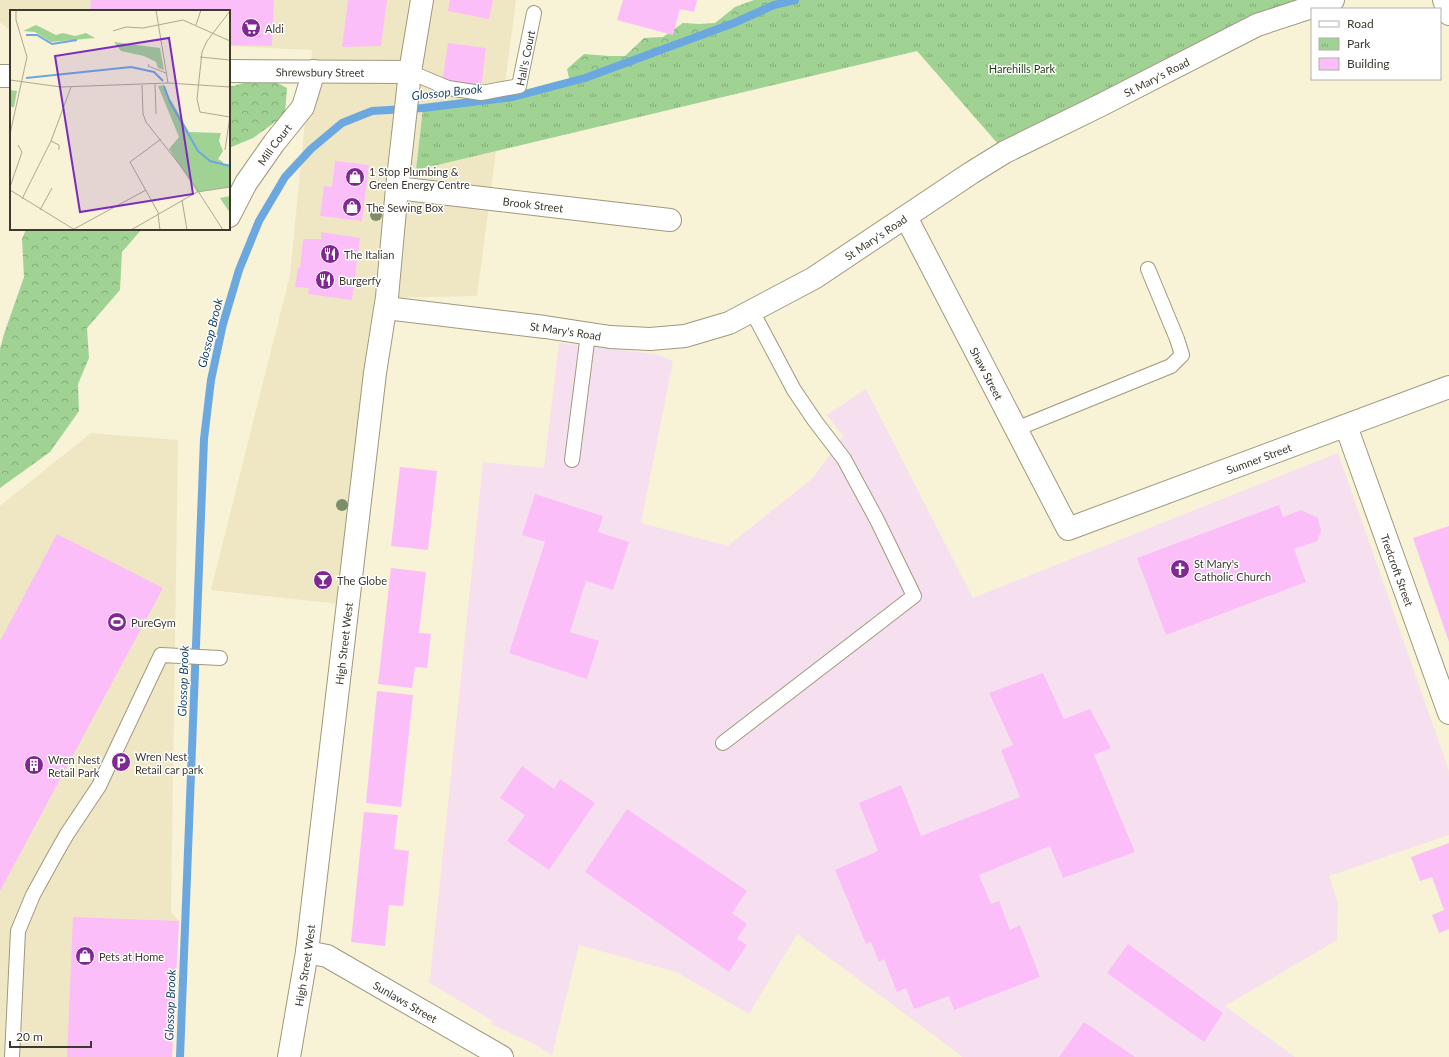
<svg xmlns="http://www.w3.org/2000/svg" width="1449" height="1057" font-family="Lato,sans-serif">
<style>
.built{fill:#efe7c3}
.education{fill:#f6e0ef}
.forest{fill:url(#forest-crowns)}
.park{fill:url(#park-tufts)}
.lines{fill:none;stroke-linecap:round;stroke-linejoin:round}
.stream{stroke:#6ca8e0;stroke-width:8}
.building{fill:#fcbef9}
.service-casing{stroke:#9e997e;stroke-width:16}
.minor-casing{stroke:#9e997e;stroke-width:24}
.primary-casing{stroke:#9e997e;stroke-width:24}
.service{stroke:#fff;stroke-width:14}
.minor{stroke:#fff;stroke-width:22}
.primary{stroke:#fff;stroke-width:22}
.tree{fill:#7e8d69}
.labels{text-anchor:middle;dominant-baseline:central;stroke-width:3;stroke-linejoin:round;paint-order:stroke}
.poi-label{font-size:11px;fill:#3c3a2f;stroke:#fff;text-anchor:start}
.street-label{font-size:11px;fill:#3c3a2f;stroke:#fff}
.park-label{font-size:11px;fill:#1a3b0f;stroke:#fff}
.water-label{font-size:12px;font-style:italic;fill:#19456a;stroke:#fff}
.inset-river{fill:none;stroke:#6ca8e0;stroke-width:2}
.inset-road{fill:none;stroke:#ada893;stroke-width:1}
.view{fill:#7b2cbf;fill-opacity:0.15;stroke:#7b2cbf;stroke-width:2}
.inset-edge{fill:none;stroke:#3c3a2f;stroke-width:2}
</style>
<defs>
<pattern id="forest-crowns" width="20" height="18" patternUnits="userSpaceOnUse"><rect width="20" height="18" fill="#a0d393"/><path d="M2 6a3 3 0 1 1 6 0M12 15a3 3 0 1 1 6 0" fill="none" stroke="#84ac78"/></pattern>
<pattern id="park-tufts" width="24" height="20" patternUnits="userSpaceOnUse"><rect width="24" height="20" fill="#a0d393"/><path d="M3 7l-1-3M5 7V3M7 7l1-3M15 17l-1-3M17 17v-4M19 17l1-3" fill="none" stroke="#84ac78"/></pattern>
</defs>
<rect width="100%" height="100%" fill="#f8f2d6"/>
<!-- built -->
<path class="built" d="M 0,0 L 516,0 L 477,296 L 380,298 L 340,604 L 211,590 L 290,275 L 312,50 L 229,46 L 229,11 L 11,11 L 11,31 L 0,22 Z
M 91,433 L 178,440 L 171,912 L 179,921 L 172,1057 L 0,1057 L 0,506 Z"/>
<!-- education -->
<path class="education" d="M 559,343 L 656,354 L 673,361 L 641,523 L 728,546 L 814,477 L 843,436 L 827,415 L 866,389 L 973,598 L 1338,453 L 1449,771 L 1449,835 L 1329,876 L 1338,903 L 1337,940 L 1225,1006 L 1295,1057 L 963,1057 L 797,934 L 749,1014 L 676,972 L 579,945 L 552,1055 L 534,1044 L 491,1024 L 493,1021 L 428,982 L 430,979 L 483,462 L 544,468 Z"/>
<!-- forest -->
<path class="forest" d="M 754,0 L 885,0 L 574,100 L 567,69 L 584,54 L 609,56 L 625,56 L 644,38 L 663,37 L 683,23 L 699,24 L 715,23 L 735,7 Z
M 266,77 L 287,88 L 285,115 L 253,138 L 229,148 L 229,86 L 233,86 Z
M 26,229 L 142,229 L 122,252 L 120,290 L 87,328 L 89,358 L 78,384 L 79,411 L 50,452 L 0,488 L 0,349 L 4,334 L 24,277 L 22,239 Z"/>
<!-- park -->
<path class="park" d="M 795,0 L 1333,0 L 1005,152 L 917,51 L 416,170 L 423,108 L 513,97 L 585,78 L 734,23 L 774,5 Z"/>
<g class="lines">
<!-- stream -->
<path class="stream" d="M 180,1057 L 204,439 L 211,380 L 223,324 L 239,270 L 259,221 L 285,177 L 311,149 L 342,123 L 372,111 L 423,108 L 513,97 L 585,78 L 734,23 L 774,5 L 795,0"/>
</g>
<!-- building -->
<path class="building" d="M 91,0 L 274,0 L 272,46 L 229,45 L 229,11 L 90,11 Z
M 348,0 L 387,0 L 381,46 L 342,47 Z
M 450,0 L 493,0 L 489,19 L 448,11 Z
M 623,0 L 697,0 L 694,12 L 680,9 L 673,35 L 617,20 Z
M 448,43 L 486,48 L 481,89 L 442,84 Z
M 335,161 L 369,165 L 362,221 L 320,216 L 324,186 L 332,187 Z
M 321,232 L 360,238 L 352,300 L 308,294 L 309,288 L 295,287 L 298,268 L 300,268 L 303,239 L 321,239 Z
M 400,467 L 437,471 L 428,550 L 391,546 Z
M 535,494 L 603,516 L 598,532 L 629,542 L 613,590 L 586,581 L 570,632 L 599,641 L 587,679 L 509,653 L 545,542 L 522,535 Z
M 1279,505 L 1283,517 L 1301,510 L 1318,518 L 1321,531 L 1317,541 L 1294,549 L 1306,582 L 1166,635 L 1137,558 Z
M 1449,526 L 1449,642 L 1413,538 Z
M 57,534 L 163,588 L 0,891 L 0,641 Z
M 391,568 L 426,572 L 419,633 L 431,634 L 427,668 L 415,667 L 412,688 L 378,684 Z
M 1043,673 L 1064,719 L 1090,709 L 1111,748 L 1094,755 L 1135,852 L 1063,878 L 1050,846 L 979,875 L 991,904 L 999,901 L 1010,930 L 1020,925 L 1040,977 L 954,1010 L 949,996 L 914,1009 L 906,988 L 897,992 L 884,959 L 879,962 L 871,942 L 866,944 L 835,870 L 878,851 L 859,803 L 901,785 L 921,836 L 1020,797 L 1001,750 L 1013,745 L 989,693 Z
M 377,691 L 413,695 L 401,807 L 366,803 Z
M 522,766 L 554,789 L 560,779 L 595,803 L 549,870 L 507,841 L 525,815 L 500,798 Z
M 627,809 L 747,891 L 732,913 L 747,924 L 737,939 L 747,945 L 729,972 L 585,872 Z
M 364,812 L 398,815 L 394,849 L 409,851 L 403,906 L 389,905 L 385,946 L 351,942 Z
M 1449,843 L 1449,929 L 1439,933 L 1432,915 L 1444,910 L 1432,877 L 1420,881 L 1411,857 Z
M 73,917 L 179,921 L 172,1057 L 67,1057 Z
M 1128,944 L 1223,1013 L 1204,1042 L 1107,973 Z
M 1084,1022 L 1135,1057 L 1059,1057 Z"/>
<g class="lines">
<defs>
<g id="service">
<path id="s1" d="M 410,72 L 448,88 L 481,93 L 519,86 L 534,13"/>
<path d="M 1016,429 L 1171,366 L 1182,355 L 1177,339 L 1148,269"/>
<path d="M 572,460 L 588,334"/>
<path d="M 723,743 L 914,596 L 877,520 L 844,459 L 815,421 L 794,390 L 752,311"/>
<path d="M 12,1057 L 18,931 L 33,895 L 55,855 L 67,834 L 99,786 L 161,655 L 220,658"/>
</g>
<g id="minor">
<path d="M 1444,0 L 1449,14"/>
<path id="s2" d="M 229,71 L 410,72"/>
<path d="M 0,76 L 11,76"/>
<path id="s3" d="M 397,188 L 670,220"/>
<path id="s4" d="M 229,216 L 246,183 L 274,143 L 303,107 L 314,71"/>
<path id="s5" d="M 906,217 L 1068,529 L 1449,387"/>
<path id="s6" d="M 386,308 L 545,327 L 610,337 L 650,339 L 685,336 L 729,323 L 814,278 L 971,173 L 1005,152 L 1101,105 L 1257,25 L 1333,0"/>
<path id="s7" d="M 1346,426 L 1449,713"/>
<path id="s8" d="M 307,952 L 327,956 L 502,1057"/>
</g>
<g id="primary">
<path id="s9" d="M 289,1057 L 307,952 L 375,373 L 387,297 L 397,188 L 410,72 L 422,0"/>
</g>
</defs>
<!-- service casing -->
<use href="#service" class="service-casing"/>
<!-- minor casing -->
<use href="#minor" class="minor-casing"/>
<!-- primary casing -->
<use href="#primary" class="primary-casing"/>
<!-- service -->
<use href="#service" class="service"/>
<!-- minor -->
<use href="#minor" class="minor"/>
<!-- primary -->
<use href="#primary" class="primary"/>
</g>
<!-- trees -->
<g class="tree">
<circle cx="376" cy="215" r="6"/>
<circle cx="342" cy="505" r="6"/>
</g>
<!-- icons -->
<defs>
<symbol id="supermarket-disc" viewBox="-11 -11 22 22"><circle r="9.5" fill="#802794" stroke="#fff"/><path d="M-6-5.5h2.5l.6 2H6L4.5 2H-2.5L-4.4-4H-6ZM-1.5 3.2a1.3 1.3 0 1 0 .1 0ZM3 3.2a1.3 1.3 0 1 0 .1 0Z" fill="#fff"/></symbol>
<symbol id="shop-disc" viewBox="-11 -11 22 22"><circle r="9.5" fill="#802794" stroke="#fff"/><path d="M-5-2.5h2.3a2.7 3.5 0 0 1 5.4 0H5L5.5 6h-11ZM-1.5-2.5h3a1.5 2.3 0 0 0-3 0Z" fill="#fff"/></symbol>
<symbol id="restaurant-disc" viewBox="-11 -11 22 22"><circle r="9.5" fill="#802794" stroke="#fff"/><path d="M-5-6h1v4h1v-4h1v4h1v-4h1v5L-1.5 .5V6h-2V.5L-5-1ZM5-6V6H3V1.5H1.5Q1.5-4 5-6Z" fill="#fff"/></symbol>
<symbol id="church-disc" viewBox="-11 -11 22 22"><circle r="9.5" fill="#802794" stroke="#fff"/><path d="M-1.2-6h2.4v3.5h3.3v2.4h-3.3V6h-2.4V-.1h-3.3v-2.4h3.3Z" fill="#fff"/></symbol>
<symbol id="bar-disc" viewBox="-11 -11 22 22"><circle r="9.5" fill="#802794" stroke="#fff"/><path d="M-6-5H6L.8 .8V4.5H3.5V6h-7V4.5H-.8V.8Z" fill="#fff"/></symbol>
<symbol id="stadium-disc" viewBox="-11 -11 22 22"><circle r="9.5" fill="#802794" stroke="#fff"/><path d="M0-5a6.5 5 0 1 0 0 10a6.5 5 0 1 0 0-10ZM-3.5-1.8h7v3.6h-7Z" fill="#fff"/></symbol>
<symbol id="parking-disc" viewBox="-11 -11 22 22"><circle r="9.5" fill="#802794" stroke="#fff"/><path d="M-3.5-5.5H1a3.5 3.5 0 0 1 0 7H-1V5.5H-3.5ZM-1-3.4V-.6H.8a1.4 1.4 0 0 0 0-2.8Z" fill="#fff"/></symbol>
<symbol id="building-disc" viewBox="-11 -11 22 22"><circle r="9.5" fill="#802794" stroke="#fff"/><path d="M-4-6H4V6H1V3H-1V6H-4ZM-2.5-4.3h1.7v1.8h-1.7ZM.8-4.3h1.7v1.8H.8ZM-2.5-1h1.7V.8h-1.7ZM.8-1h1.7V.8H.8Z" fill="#fff"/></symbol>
</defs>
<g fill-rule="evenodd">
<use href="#supermarket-disc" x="240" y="17" width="22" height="22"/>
<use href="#shop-disc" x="344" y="166" width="22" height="22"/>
<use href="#shop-disc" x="341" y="196" width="22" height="22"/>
<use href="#restaurant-disc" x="319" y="243" width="22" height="22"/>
<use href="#restaurant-disc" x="314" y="269" width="22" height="22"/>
<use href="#church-disc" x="1169" y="558" width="22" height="22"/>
<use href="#bar-disc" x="312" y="569" width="22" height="22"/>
<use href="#stadium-disc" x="106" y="611" width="22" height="22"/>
<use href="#parking-disc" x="110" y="751" width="22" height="22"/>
<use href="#building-disc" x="23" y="754" width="22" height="22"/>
<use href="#shop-disc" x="74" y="945" width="22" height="22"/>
</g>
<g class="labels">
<!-- poi labels -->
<g class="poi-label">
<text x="265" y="28">Aldi</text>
<text x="369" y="171">1 Stop Plumbing &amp;<tspan x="369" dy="13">Green Energy Centre</tspan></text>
<text x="366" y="207">The Sewing Box</text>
<text x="344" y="254">The Italian</text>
<text x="339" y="280">Burgerfy</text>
<text x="1194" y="563">St Mary's<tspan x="1194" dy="13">Catholic Church</tspan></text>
<text x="337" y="580">The Globe</text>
<text x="131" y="622">PureGym</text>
<text x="135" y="756">Wren Nest<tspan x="135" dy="13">Retail car park</tspan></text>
<text x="48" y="759">Wren Nest<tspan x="48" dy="13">Retail Park</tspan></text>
<text x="99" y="956">Pets at Home</text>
</g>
<!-- street labels -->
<g class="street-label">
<text stroke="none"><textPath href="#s1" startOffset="142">Hall's Court</textPath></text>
<text stroke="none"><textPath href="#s2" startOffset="91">Shrewsbury Street</textPath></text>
<text stroke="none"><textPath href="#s6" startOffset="841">St Mary's Road</textPath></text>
<text stroke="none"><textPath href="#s4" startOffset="85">Mill Court</textPath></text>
<text stroke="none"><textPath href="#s3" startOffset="137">Brook Street</textPath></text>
<text stroke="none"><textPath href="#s6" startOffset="517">St Mary's Road</textPath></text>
<text stroke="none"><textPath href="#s6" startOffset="181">St Mary's Road</textPath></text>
<text stroke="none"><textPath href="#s5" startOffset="176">Shaw Street</textPath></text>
<text stroke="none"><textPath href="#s5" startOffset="555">Sumner Street</textPath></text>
<text stroke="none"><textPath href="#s7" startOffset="153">Tredcroft Street</textPath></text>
<text stroke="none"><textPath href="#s9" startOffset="417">High Street West</textPath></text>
<text stroke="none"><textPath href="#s9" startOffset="93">High Street West</textPath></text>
<text stroke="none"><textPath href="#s8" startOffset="111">Sunlaws Street</textPath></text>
</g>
<!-- park labels -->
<g class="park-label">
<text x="1022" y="68">Harehills Park</text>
</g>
<!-- water labels -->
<g class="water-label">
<text transform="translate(447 92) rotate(-6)">Glossop Brook</text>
<text transform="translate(210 333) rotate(-76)">Glossop Brook</text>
<text transform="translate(183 681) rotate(-88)">Glossop Brook</text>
<text transform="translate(170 1005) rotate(-88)">Glossop Brook</text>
</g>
</g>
<!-- overview -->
<g transform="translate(10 10)">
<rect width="220" height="220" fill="#f8f2d6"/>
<path d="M 220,186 L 220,203 L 210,188 Z" fill="#a0d393"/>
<path d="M 26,15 L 46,25 L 53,23 L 65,26 L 76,23 L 85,28 L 41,32 L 25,22 L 13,21 ZM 104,32 L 150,38 L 154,60 L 148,58 L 146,52 L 134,46 L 111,41 ZM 0,80 L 7,81 L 4,97 L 0,97 ZM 161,90 L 179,122 L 211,123 L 209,131 L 213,141 L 208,149 L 213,152 L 212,157 L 204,179 L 158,92 Z" fill="#a0d393"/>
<path d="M 154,75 L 160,92 L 188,141 L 200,151 L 220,155 L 220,177 L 187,182 L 159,139 L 169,127 L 148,76 Z" fill="#a0d393"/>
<path class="inset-river" d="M 16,25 L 27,25 L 42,34 L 67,30M 16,68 L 121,57 L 144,62 L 153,71M 154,76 L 160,92 L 188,141 L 200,151 L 220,156"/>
<path class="inset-road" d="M 146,0 L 158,73M 220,1 L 197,31 L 192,42 L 187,89 L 190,102 L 220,107M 186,15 L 191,0M 103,21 L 116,17 L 133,18 L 173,10 L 220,31M 190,47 L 220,50M 139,54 L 138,56 L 156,63M 0,70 L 51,77 L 158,73 L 220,77M 145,74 L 146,104M 132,75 L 133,104 L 136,112 L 177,164 L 213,220M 0,124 L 17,47 L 6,10 L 6,0M 41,131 L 49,135 L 49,140M 215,140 L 220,106M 0,177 L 12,142 L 8,135M 0,180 L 65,220M 12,189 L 41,131 L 61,77M 172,190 L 177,220M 30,200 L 42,178M 148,204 L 150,220M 149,204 L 120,152 L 151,129M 64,219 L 136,180M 121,220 L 187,182 L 220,177"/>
<path class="view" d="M 159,28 L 183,184 L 70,202 L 45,46 Z"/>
<rect width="220" height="220" class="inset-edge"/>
</g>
<!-- legend -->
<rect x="1311" y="8" width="130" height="72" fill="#ffffff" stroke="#b1b0ac"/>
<rect x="1319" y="21" width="20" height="6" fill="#ffffff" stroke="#b1b0ac"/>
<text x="1347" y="28" font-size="12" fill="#3c3a2f">Road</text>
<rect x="1319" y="38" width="20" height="12" fill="url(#park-tufts)" stroke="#b1b0ac"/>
<text x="1347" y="48" font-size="12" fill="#3c3a2f">Park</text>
<rect x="1319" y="58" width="20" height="12" fill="#fcbef9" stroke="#b1b0ac"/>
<text x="1347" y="68" font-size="12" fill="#3c3a2f">Building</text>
<!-- scale -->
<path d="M10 1041v6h81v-6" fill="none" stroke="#3c3a2f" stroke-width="2"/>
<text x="16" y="1041" font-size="12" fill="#3c3a2f" stroke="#ffffff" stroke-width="3" paint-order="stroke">20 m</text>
</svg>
